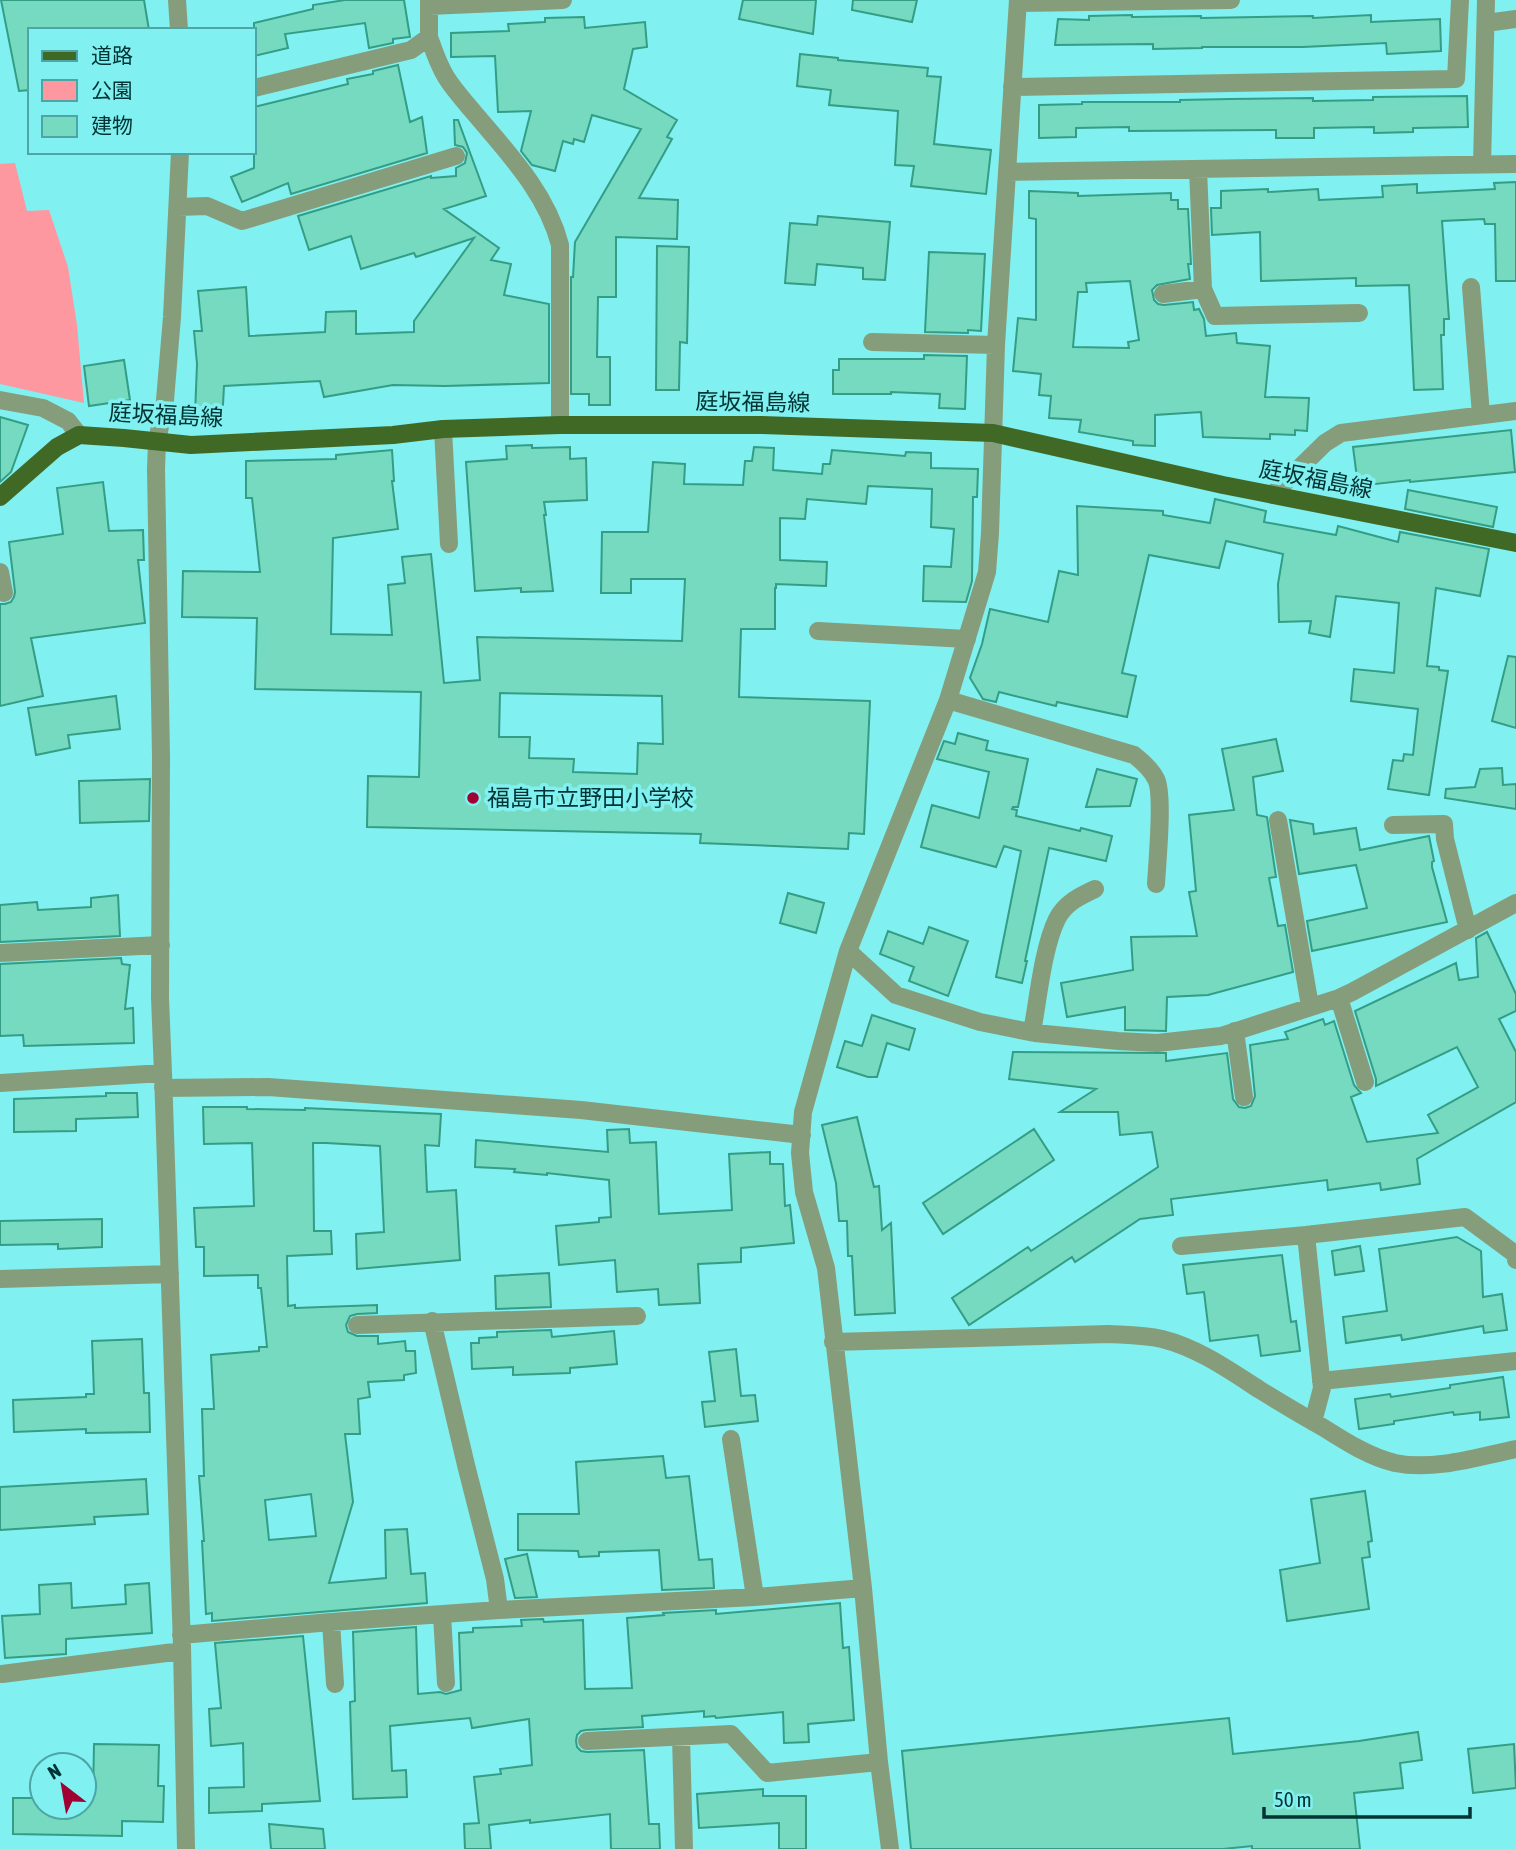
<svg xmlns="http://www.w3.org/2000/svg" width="1516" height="1849" font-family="'Asap Condensed','Noto Sans JP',sans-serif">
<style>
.green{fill:#fd98a0}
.building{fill:#75dac0;stroke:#339d85;stroke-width:2;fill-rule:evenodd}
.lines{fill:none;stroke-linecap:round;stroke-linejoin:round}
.minor{stroke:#869d7b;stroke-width:18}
.major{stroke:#406926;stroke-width:18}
.poi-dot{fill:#a10033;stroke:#81f0f0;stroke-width:2.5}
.labels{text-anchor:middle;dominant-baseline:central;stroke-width:7;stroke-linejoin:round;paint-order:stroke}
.street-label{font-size:23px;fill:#003434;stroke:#81f0f0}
.poi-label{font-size:23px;fill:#003434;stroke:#81f0f0;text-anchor:start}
</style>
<rect width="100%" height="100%" fill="#81f0f0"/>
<!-- green -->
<path class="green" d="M 15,163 L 27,211 L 49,210 L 68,267 L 77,325 L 84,403 L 0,384 L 0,164 Z"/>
<!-- building -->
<path class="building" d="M 1,0 L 144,0 L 149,30 L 30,30 L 30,90 L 19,91 Z
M 345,0 L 404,0 L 410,37 L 393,39 L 393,43 L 369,48 L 365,23 L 285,34 L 288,48 L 254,56 L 254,23 L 313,9 L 313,5 Z
M 743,0 L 816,0 L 813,34 L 739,19 Z
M 853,0 L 917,0 L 912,22 L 852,10 Z
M 1132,15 L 1132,17 L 1201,16 L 1201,18 L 1313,16 L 1313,18 L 1371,15 L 1371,22 L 1440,19 L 1441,51 L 1387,54 L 1386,43 L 1303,47 L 1202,47 L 1202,48 L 1153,49 L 1153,44 L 1055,45 L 1058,19 L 1089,20 L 1089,16 Z
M 584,17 L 585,28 L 645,22 L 647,47 L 633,49 L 624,89 L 677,120 L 667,137 L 672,139 L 639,198 L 678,200 L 677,239 L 616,237 L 616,297 L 598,297 L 597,357 L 610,357 L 610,405 L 589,405 L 589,394 L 571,394 L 571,277 L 573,277 L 575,242 L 641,129 L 592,115 L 584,142 L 574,139 L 573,144 L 563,141 L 555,171 L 532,165 L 521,151 L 531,111 L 498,112 L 495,56 L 451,57 L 451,33 L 509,31 L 508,24 L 545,22 L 545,18 Z
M 800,54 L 838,58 L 838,60 L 928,68 L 927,76 L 941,77 L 934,144 L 991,150 L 986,194 L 911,186 L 914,166 L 895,165 L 898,111 L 829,105 L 831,90 L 797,86 Z
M 398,65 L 410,122 L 422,117 L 427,153 L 291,194 L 288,183 L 242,202 L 231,177 L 254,168 L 254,107 L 348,84 L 347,79 L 373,74 L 373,71 Z
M 1467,96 L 1468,127 L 1413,128 L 1413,132 L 1374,133 L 1374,127 L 1314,128 L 1314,138 L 1276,138 L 1276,130 L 1129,131 L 1129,127 L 1076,128 L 1076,137 L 1039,138 L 1039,105 L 1082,104 L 1082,102 L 1180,102 L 1180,100 L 1230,99 L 1313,98 L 1313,101 L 1373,100 L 1373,97 Z
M 454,120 L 458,120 L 486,196 L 444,209 L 499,248 L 491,260 L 511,264 L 504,295 L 549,304 L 549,383 L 445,386 L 393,385 L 324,397 L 320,381 L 224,386 L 222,423 L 201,424 L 195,414 L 197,364 L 194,331 L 202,331 L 198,291 L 246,287 L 249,336 L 325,332 L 326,312 L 356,311 L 356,334 L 414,332 L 414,321 L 474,238 L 416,257 L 414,253 L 361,269 L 351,236 L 309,250 L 298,216 L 431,176 L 431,178 L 456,176 L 456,168 L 465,163 L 467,153 L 463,147 L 455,145 Z
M 1516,182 L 1516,281 L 1496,281 L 1495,224 L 1485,224 L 1484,219 L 1442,221 L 1449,319 L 1444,319 L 1444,335 L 1441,335 L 1443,389 L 1414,390 L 1409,285 L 1356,286 L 1356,278 L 1261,281 L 1260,232 L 1212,235 L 1211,208 L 1221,208 L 1221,191 L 1268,189 L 1268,192 L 1318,189 L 1319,200 L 1383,197 L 1382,186 L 1417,184 L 1417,193 L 1495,189 L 1494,183 Z
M 1029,191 L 1078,193 L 1078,196 L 1171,193 L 1171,200 L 1178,200 L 1178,209 L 1188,209 L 1191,264 L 1188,264 L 1190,279 L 1157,285 L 1152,290 L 1154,300 L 1158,304 L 1164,305 L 1193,302 L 1194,310 L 1199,309 L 1204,319 L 1206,336 L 1236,333 L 1237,343 L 1270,346 L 1265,397 L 1309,398 L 1307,431 L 1295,430 L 1295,435 L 1270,434 L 1270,439 L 1203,437 L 1201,412 L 1155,415 L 1155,446 L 1133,445 L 1133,441 L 1079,432 L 1081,420 L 1049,418 L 1051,396 L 1039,395 L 1041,374 L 1013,371 L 1018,318 L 1036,320 L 1036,219 L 1029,218 ZM 1130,281 L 1139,340 L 1128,342 L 1129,348 L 1073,347 L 1078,292 L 1087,292 L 1086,283 Z
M 818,216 L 890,222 L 885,280 L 863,279 L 863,268 L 817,264 L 815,285 L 785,283 L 790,223 L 817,225 Z
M 657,246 L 689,247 L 687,343 L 680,342 L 679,390 L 656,390 Z
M 929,252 L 985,254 L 981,331 L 968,330 L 968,333 L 925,332 Z
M 924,355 L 967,356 L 965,409 L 939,408 L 940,394 L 891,392 L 891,394 L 833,394 L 833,370 L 839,370 L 839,359 L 924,359 Z
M 124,360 L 130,400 L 89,406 L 84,366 Z
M 0,417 L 28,425 L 11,472 L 0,482 Z
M 1511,430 L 1515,472 L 1410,482 L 1410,480 L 1358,486 L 1353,447 Z
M 532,445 L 532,448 L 570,447 L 570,459 L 586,458 L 587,500 L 544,502 L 546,515 L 544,515 L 553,591 L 521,592 L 521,588 L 475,591 L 466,462 L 507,459 L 506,446 Z
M 754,447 L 774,448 L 773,470 L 822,474 L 823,464 L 830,464 L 832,450 L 905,456 L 906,452 L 931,453 L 931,468 L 978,469 L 977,497 L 973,497 L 972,581 L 966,602 L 923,601 L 924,566 L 951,567 L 954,529 L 931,527 L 932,489 L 868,486 L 866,504 L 807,499 L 805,519 L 780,518 L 780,560 L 827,562 L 826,586 L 776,584 L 776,588 L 775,588 L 775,629 L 741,629 L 739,697 L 870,701 L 864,834 L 849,833 L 848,849 L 700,843 L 701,834 L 367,827 L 368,776 L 419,777 L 421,692 L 255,689 L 257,618 L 182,617 L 183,571 L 260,572 L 252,498 L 246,498 L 246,461 L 336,459 L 336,455 L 392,450 L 394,481 L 392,481 L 398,529 L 333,538 L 331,634 L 392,635 L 388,585 L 405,583 L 402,557 L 431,554 L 444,683 L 480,680 L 477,637 L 682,641 L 685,579 L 631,579 L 631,593 L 601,593 L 602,532 L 648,532 L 653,462 L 685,464 L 684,484 L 743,485 L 745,461 L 752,461 ZM 500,693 L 662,696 L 663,744 L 638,743 L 637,774 L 573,772 L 574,759 L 529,758 L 530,737 L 499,737 Z
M 103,482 L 109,531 L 143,530 L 144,560 L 138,560 L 145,623 L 31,638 L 43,696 L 0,706 L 0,604 L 5,604 L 11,602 L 14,597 L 15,592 L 9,542 L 63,534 L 57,488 Z
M 1408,490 L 1497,507 L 1493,527 L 1405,509 Z
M 1215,499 L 1266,511 L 1264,522 L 1336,535 L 1338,526 L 1398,542 L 1400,532 L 1489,549 L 1480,596 L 1436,588 L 1427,666 L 1439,667 L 1439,670 L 1448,671 L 1429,795 L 1388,789 L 1393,760 L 1403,761 L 1404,754 L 1413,755 L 1418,709 L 1351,701 L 1354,669 L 1394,673 L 1399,603 L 1336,596 L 1330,637 L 1309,633 L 1311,621 L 1279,622 L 1278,584 L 1283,554 L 1226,541 L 1219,568 L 1149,555 L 1122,673 L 1136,676 L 1127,717 L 1057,702 L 1056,706 L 999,692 L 996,702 L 983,699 L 970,678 L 982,644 L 990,609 L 1048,622 L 1059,571 L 1078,575 L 1077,506 L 1163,511 L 1163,515 L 1210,523 Z
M 1508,656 L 1516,657 L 1516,728 L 1492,721 Z
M 116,696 L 120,729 L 68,735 L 70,748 L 36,755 L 28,708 Z
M 958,733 L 988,741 L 986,750 L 1028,759 L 1018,807 L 1013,807 L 1012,809 L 1017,810 L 1016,816 L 1076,830 L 1080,831 L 1081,828 L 1112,836 L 1106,861 L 1049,848 L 1025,961 L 1027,961 L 1022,983 L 996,977 L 1021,851 L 1004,846 L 996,867 L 921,847 L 932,805 L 979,818 L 989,772 L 937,759 L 944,741 L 955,744 Z
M 1276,739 L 1283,771 L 1253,777 L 1257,815 L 1267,817 L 1276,877 L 1269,878 L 1278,926 L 1285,925 L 1293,972 L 1208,995 L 1167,997 L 1166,1031 L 1125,1030 L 1125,1007 L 1067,1017 L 1061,983 L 1133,970 L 1131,937 L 1197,936 L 1189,892 L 1196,891 L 1189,815 L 1234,810 L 1222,749 Z
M 1502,768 L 1503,785 L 1516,784 L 1516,809 L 1445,798 L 1446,789 L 1475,787 L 1480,769 Z
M 1097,769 L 1137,779 L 1130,806 L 1086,807 Z
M 150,779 L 149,821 L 80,823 L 79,781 Z
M 1290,820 L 1313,824 L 1314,834 L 1356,828 L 1360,850 L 1429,836 L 1434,861 L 1432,862 L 1432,867 L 1447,922 L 1312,951 L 1307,921 L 1367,908 L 1356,865 L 1299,874 Z
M 788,893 L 824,903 L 816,933 L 780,923 Z
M 118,895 L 120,936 L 0,942 L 0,905 L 37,902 L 38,910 L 91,907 L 91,898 Z
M 929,927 L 968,941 L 948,996 L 909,981 L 914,967 L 880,954 L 888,931 L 923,944 Z
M 1487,932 L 1516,994 L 1516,1011 L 1499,1019 L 1516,1052 L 1516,1102 L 1417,1159 L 1420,1184 L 1381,1190 L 1380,1183 L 1328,1190 L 1327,1180 L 1171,1199 L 1173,1215 L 1140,1219 L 1075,1262 L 1072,1257 L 969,1325 L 952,1298 L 1028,1247 L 1031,1251 L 1158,1167 L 1152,1132 L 1120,1135 L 1118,1112 L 1060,1112 L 1096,1089 L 1009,1079 L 1013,1052 L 1166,1053 L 1166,1061 L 1227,1053 L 1233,1099 L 1239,1107 L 1245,1108 L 1251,1106 L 1255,1096 L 1250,1045 L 1288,1039 L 1285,1032 L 1323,1019 L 1325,1025 L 1334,1021 L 1354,1085 L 1361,1093 L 1351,1097 L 1367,1142 L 1438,1133 L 1428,1115 L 1478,1087 L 1457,1047 L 1376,1086 L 1376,1079 L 1355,1011 L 1456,963 L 1459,980 L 1478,977 L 1476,938 Z
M 121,958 L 122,964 L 130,965 L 125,1009 L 133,1008 L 134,1043 L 24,1046 L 23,1035 L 0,1036 L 0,964 Z
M 872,1015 L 915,1029 L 909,1050 L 887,1043 L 877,1077 L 868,1077 L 837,1067 L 845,1041 L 862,1046 Z
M 106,1093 L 137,1093 L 138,1117 L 76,1119 L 76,1131 L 14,1132 L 14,1099 L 106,1096 Z
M 203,1107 L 247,1107 L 247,1109 L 305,1110 L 305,1108 L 441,1114 L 439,1146 L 425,1145 L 427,1192 L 456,1190 L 460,1260 L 357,1269 L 356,1234 L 384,1232 L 380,1146 L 326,1143 L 313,1143 L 314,1231 L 331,1231 L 332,1254 L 287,1256 L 288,1306 L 295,1305 L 295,1308 L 377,1305 L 377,1313 L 357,1314 L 350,1316 L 346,1325 L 348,1332 L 357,1336 L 378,1336 L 378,1344 L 405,1341 L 406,1351 L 415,1351 L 416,1373 L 404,1375 L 404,1380 L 368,1382 L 370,1397 L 358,1399 L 360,1434 L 345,1434 L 353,1502 L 329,1583 L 386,1578 L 385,1530 L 407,1529 L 411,1574 L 425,1573 L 427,1603 L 212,1621 L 212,1613 L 206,1614 L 202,1541 L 204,1541 L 199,1476 L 204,1476 L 202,1409 L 214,1409 L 211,1355 L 259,1351 L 259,1347 L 267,1347 L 261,1288 L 258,1288 L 258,1275 L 204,1276 L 204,1247 L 196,1247 L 194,1208 L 254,1206 L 252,1143 L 204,1144 ZM 311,1494 L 316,1536 L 269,1540 L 265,1500 Z
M 857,1117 L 874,1187 L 879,1186 L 882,1230 L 891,1223 L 895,1313 L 855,1315 L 852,1256 L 848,1256 L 847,1221 L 839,1221 L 836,1183 L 822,1125 Z
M 629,1129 L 630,1143 L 656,1142 L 659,1214 L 732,1210 L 729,1154 L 770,1152 L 770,1164 L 783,1164 L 785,1206 L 790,1205 L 794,1243 L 741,1248 L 741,1262 L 698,1264 L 700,1303 L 659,1305 L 658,1289 L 617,1292 L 615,1260 L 559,1265 L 556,1226 L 599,1222 L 599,1218 L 611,1217 L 609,1180 L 547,1173 L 547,1175 L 514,1172 L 515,1169 L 475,1167 L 476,1140 L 608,1152 L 607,1130 Z
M 1034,1129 L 1054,1160 L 943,1234 L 923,1203 Z
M 102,1219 L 102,1247 L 58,1249 L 58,1244 L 0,1245 L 0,1221 Z
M 1457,1237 L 1481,1251 L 1483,1297 L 1502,1294 L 1507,1330 L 1484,1333 L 1483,1326 L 1402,1340 L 1401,1335 L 1346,1343 L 1343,1317 L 1387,1311 L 1379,1249 Z
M 1360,1246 L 1364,1271 L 1335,1275 L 1332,1251 Z
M 1282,1255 L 1291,1322 L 1296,1321 L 1300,1351 L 1261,1356 L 1258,1335 L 1210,1341 L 1204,1292 L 1187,1294 L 1183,1265 Z
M 549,1273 L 551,1307 L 496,1309 L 495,1276 Z
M 551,1330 L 552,1337 L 614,1331 L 617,1364 L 570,1368 L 570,1373 L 513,1375 L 513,1367 L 472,1369 L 471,1343 L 479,1343 L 479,1338 L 497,1337 L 497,1332 Z
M 142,1339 L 144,1393 L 149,1393 L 150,1432 L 86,1433 L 86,1429 L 14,1432 L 13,1400 L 86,1397 L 86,1394 L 94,1394 L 92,1341 Z
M 736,1349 L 741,1396 L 755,1395 L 758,1421 L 705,1427 L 702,1402 L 715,1401 L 709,1352 Z
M 1503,1377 L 1509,1417 L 1480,1420 L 1480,1412 L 1454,1415 L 1453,1412 L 1394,1421 L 1394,1424 L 1359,1429 L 1355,1399 L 1390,1394 L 1391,1397 L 1450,1388 L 1450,1385 Z
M 663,1456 L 666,1478 L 689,1476 L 699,1560 L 712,1559 L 714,1588 L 662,1590 L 659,1550 L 599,1552 L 599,1556 L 579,1557 L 578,1551 L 518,1550 L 518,1514 L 579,1514 L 576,1462 Z
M 146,1479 L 148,1514 L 94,1517 L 95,1524 L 0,1530 L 0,1487 Z
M 1365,1491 L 1372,1541 L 1368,1542 L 1370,1557 L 1362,1558 L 1369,1609 L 1287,1621 L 1280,1570 L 1320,1563 L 1311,1499 Z
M 527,1554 L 537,1597 L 515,1598 L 505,1559 Z
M 71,1583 L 72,1608 L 126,1604 L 125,1585 L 149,1583 L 152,1633 L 66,1639 L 66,1654 L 5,1658 L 2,1616 L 40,1614 L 39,1585 Z
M 840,1603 L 843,1648 L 849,1647 L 854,1720 L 808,1724 L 809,1742 L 784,1743 L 783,1712 L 716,1718 L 715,1716 L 704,1717 L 704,1711 L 642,1716 L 643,1727 L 586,1730 L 581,1731 L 577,1735 L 576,1741 L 577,1747 L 581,1751 L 587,1752 L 644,1750 L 649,1824 L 659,1824 L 660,1849 L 611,1849 L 610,1814 L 530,1823 L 530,1820 L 489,1825 L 491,1849 L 465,1849 L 464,1824 L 479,1823 L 474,1777 L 501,1774 L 500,1769 L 532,1765 L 529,1719 L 472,1728 L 470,1718 L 390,1726 L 392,1771 L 406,1770 L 407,1797 L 353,1799 L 350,1702 L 355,1701 L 353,1632 L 416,1627 L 418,1694 L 440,1692 L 446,1694 L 461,1690 L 459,1633 L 473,1632 L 473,1628 L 522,1626 L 521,1620 L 543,1619 L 544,1622 L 583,1620 L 585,1689 L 632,1688 L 627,1618 L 664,1615 L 663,1613 L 716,1610 L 716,1614 Z
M 303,1636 L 320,1801 L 262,1804 L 262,1811 L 209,1813 L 209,1788 L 244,1787 L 243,1743 L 211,1746 L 209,1709 L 221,1708 L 215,1643 Z
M 1229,1718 L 1233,1754 L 1359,1741 L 1418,1732 L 1422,1760 L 1400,1763 L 1403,1788 L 1354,1793 L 1360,1849 L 1252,1849 L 1252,1846 L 1223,1849 L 911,1849 L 902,1751 Z
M 94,1744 L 159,1745 L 158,1786 L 164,1786 L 163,1822 L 122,1821 L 122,1836 L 13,1834 L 13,1798 L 42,1798 L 42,1807 L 84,1807 L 84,1799 L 93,1799 Z
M 1514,1744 L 1516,1788 L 1473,1793 L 1468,1749 Z
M 763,1789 L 763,1796 L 806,1796 L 806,1849 L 779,1849 L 779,1823 L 699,1828 L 697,1794 Z
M 269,1824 L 323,1829 L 325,1849 L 271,1849 Z"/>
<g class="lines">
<!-- minor -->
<path class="minor" d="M 177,0 L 179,30
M 1018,3 L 1231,0
M 429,6 L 563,0
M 1486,23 L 1516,19
M 429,37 C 434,51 438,64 446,77 C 454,90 466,103 476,115 C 509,154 547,194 560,245 L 560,425
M 1012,87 L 1456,79 L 1460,0
M 254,88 L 411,50 L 429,37 L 429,0
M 180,152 L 172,317 L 165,400 L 157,442 L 156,469 L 161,757 L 160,998 L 163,1073 L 182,1646 L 186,1849
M 1482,164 L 1486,0
M 1198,169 L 1203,289 L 1215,316 L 1359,313
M 1007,172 L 1516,164
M 178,207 L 207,206 L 242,221 L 456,156
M 1471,287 L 1481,415
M 1163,294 L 1203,289
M 872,342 L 996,345
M 0,400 L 43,408 L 68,421 L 79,435
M 443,429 L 449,544
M 1272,495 L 1325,443 L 1341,433 L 1516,411
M 0,572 L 4,593
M 818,631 L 967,639
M 948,700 L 1134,755 C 1143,762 1151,769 1156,779 C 1164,794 1157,864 1156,884
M 1278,820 L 1310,1006
M 1393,825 L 1444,824 L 1445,839 L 1468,930
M 848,951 L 896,995 L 980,1022 L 1035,1033 L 1118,1041 L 1157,1043 L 1221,1036 L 1339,998 L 1352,992 L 1516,903
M 0,953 L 161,945
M 1339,998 L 1365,1082
M 1235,1031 L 1244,1097
M 1032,1032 C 1038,1000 1043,947 1057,919 C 1065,903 1080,896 1095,889
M 0,1083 L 163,1073
M 163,1088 L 268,1087 L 581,1110 L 802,1135
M 1306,1235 L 1322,1388 L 1313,1422
M 1181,1246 L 1306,1235 L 1465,1217 L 1515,1254 L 1516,1260
M 0,1279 L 170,1274
M 432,1321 L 466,1465 L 495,1579 L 499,1610
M 357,1325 L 637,1316
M 833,1342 L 1109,1334 C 1126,1335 1144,1335 1162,1339 C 1198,1348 1229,1370 1260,1390 C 1281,1403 1303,1416 1324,1428 C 1346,1442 1370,1457 1395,1463 C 1434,1471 1478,1457 1516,1449
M 1321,1381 L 1516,1361
M 731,1439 L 755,1597
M 442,1615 L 446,1683
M 331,1622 L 335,1684
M 181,1635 L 331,1622 L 499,1610 L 755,1597 L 863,1588
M 2,1674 L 182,1651
M 681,1737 L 684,1849
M 587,1741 L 731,1734 L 767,1773 L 879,1762
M 890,1849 L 879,1762 L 863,1588 L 826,1268 L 804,1192 L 800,1153 L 803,1112 L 848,951 L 948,700 L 987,572 L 990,533 L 996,345 L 1018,0"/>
<!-- major -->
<path class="major" d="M 0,497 L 57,447 L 79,435 L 124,438 L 191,445 L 393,435 L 443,429 L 560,425 L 761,425 L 993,433 L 1223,485 L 1516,543"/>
</g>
<!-- markers -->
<circle class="poi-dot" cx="473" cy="798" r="7"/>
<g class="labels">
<!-- street labels -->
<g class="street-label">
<text transform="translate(753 402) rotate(1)">庭坂福島線</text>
<text transform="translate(166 415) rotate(3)">庭坂福島線</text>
<text transform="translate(1316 479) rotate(11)">庭坂福島線</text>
</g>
<!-- poi labels -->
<g class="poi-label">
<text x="487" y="798">福島市立野田小学校</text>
</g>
</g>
<!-- legend -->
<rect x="28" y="28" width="228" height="126" fill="#81f0f0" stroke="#4da5a5" stroke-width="2"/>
<rect x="42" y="51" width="35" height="10" fill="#406926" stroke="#4da5a5" stroke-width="2"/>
<text x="91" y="63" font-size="21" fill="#003434">道路</text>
<rect x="42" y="80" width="35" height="21" fill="#fd98a0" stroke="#4da5a5" stroke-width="2"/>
<text x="91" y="98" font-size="21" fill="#003434">公園</text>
<rect x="42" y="116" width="35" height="21" fill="#75dac0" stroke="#4da5a5" stroke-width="2"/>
<text x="91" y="133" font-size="21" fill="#003434">建物</text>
<!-- north arrow -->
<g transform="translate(63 1786) rotate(329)"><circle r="33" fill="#81f0f0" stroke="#4da5a5" stroke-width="2"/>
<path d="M0-5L12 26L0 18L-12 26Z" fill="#a10033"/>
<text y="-10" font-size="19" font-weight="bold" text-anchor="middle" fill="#003434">N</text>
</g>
<!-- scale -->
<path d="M1264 1807v10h206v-10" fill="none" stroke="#003434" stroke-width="3.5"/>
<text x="1274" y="1807" font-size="21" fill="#003434" stroke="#81f0f0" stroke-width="5" paint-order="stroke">50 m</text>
</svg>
